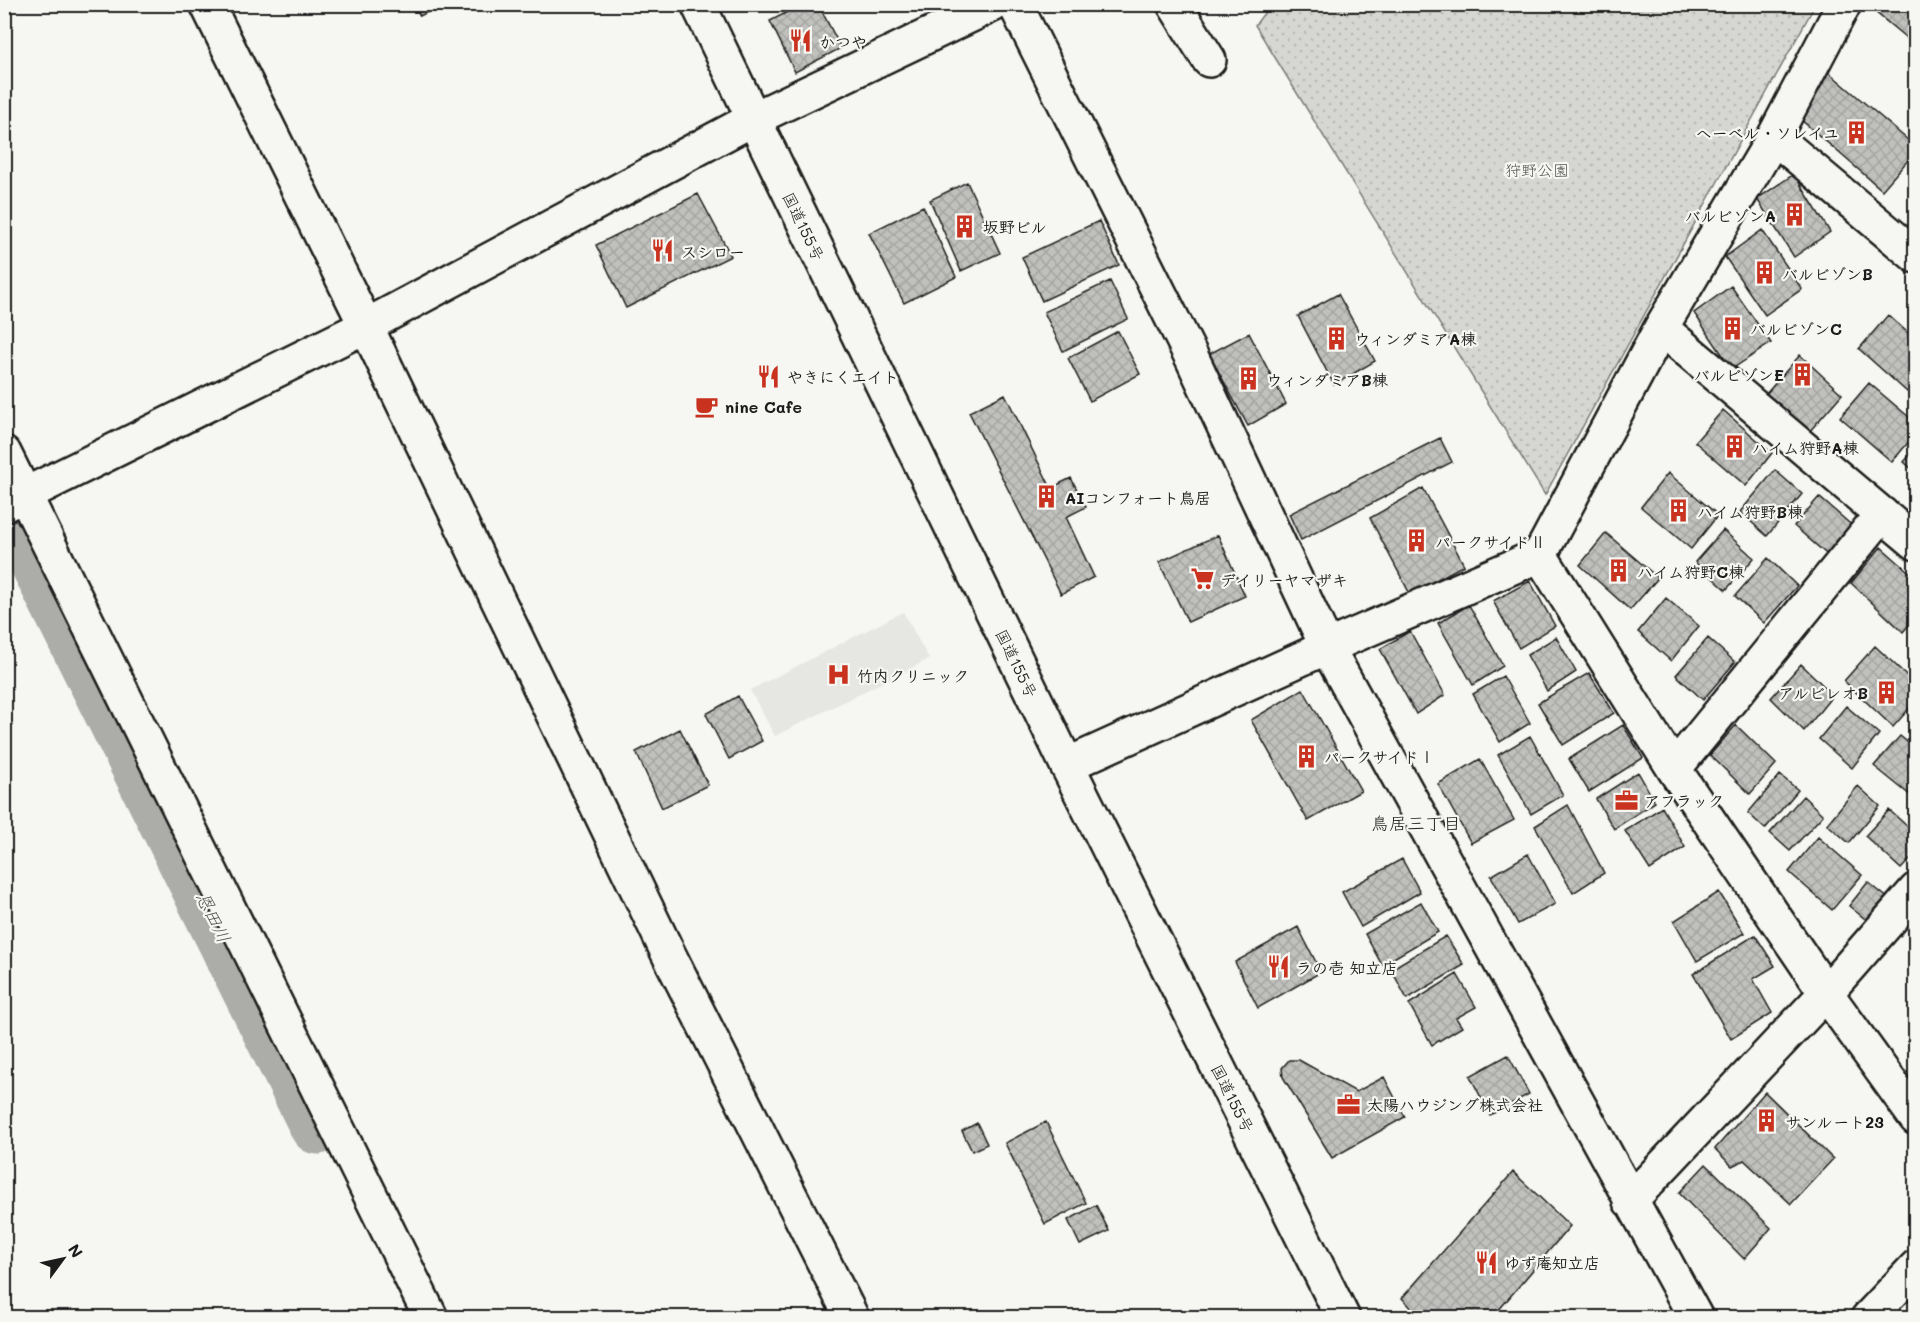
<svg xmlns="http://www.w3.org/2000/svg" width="1920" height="1322" font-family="Mali,'Klee One',sans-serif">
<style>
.built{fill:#e6e6e2}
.park{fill:url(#park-dots);stroke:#797977;stroke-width:1.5}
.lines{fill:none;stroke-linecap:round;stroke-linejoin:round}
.river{stroke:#acaca9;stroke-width:57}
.building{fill:url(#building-cross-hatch);stroke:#1c1c1c;stroke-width:1.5}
.minor-casing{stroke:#1c1c1c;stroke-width:38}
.highway-casing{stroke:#1c1c1c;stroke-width:38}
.minor{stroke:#f6f6f2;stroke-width:33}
.highway{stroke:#f6f6f2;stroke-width:33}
.labels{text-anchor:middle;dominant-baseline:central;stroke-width:4.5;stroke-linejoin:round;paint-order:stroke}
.poi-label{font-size:16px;font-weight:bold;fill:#1c1c1c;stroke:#f6f6f2;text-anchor:start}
.park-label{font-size:16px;fill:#545453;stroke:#f6f6f2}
.street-label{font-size:16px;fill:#1c1c1c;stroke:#f6f6f2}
.neighbourhood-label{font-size:18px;fill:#1c1c1c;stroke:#f6f6f2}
.water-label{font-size:18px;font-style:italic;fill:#565654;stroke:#f6f6f2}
</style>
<defs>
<pattern id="park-dots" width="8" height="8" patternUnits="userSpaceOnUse" patternTransform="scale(1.5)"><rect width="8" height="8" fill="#d6d6d2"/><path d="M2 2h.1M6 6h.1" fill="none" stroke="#b7b7b4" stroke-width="1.8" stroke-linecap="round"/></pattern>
<pattern id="building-cross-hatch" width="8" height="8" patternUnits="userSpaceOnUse" patternTransform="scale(1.5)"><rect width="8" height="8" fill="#c0c0bd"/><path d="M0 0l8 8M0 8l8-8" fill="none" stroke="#a4a4a2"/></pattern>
</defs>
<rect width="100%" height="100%" fill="#f6f6f2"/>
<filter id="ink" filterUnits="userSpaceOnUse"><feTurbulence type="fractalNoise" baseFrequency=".0167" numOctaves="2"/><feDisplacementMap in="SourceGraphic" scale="12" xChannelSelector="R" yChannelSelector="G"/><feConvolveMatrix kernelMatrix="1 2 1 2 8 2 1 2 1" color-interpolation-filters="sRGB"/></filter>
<g filter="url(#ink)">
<!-- built -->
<path class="built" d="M 903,612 L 929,659 L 775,736 L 750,690 Z"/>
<!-- park -->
<path class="park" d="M 1271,4 L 1815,5 L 1545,495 L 1255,25 Z"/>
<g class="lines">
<!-- river -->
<path class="river" d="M 15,516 L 318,1126"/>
</g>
<!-- building -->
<path class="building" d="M 414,4 L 443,4 L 420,16 Z
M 803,4 L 818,4 L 841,48 L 795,72 L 770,21 Z
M 1879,4 L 1916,4 L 1916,46 L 1874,11 Z
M 1825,69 L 1916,147 L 1916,151 L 1882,190 L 1799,118 Z
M 1794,174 L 1830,232 L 1794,257 L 1757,199 Z
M 967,182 L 1000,253 L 961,271 L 930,200 Z
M 698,194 L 731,256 L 626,308 L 596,245 Z
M 923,206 L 956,277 L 904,303 L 869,233 Z
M 1099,221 L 1119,265 L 1042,301 L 1022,257 Z
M 1762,230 L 1802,289 L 1765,315 L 1725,257 Z
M 1110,281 L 1128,319 L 1063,351 L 1044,312 Z
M 1731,286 L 1771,343 L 1732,369 L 1694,313 Z
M 1338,294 L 1375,361 L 1334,385 L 1298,316 Z
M 1888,315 L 1916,340 L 1916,382 L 1907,392 L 1859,349 Z
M 1118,331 L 1140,374 L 1090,401 L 1068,358 Z
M 1249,333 L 1286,404 L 1248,426 L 1209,354 Z
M 1800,355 L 1842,394 L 1809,432 L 1766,394 Z
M 1869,383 L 1916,423 L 1916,433 L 1892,462 L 1840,417 Z
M 1005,394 L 1051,488 L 1071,478 L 1086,507 L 1066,517 L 1094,577 L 1061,594 L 969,412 Z
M 1723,410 L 1772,453 L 1746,486 L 1695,442 Z
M 1440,438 L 1452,462 L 1301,540 L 1289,514 Z
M 1916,448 L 1916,473 L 1904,462 Z
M 1775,470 L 1802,494 L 1767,536 L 1740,512 Z
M 1668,473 L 1718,515 L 1691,549 L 1641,507 Z
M 1423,488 L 1464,565 L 1410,594 L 1370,518 Z
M 1819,497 L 1856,529 L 1831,558 L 1794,526 Z
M 1723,530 L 1754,558 L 1726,590 L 1695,562 Z
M 1606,533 L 1658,578 L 1630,610 L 1580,565 Z
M 1218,535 L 1245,596 L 1188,622 L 1159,562 Z
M 1881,547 L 1916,578 L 1916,617 L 1903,632 L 1851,583 Z
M 1768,558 L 1797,586 L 1764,623 L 1735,596 Z
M 1530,581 L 1555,626 L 1519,648 L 1493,601 Z
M 1666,598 L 1699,626 L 1671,661 L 1638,632 Z
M 1469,605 L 1503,666 L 1473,685 L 1438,623 Z
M 1410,631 L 1445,695 L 1416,714 L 1380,649 Z
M 1556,637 L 1576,672 L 1547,691 L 1527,655 Z
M 1708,638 L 1735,662 L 1703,700 L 1676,675 Z
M 1875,646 L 1916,684 L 1916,701 L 1893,727 L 1844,681 Z
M 1801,664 L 1833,695 L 1804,731 L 1771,698 Z
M 1589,673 L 1614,713 L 1563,745 L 1538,703 Z
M 1503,676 L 1530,723 L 1500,742 L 1473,694 Z
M 1303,689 L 1361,791 L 1308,821 L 1251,720 Z
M 738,696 L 762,741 L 729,759 L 706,714 Z
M 1846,706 L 1879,734 L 1852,768 L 1819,739 Z
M 1623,725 L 1643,758 L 1589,792 L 1569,759 Z
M 1736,725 L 1776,764 L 1750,794 L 1710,755 Z
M 680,729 L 708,785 L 662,808 L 636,752 Z
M 1530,736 L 1563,795 L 1531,814 L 1498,755 Z
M 1900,736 L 1916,749 L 1916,800 L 1874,766 Z
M 1480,759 L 1514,820 L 1471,843 L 1438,784 Z
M 1638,772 L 1655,802 L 1614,829 L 1596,799 Z
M 1780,775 L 1798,790 L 1765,829 L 1748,813 Z
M 1858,786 L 1880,806 L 1849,843 L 1827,824 Z
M 1803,796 L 1823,815 L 1790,851 L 1770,833 Z
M 1568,805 L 1604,873 L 1573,893 L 1535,826 Z
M 1662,807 L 1685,847 L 1650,870 L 1625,831 Z
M 1889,810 L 1916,834 L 1916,853 L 1901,869 L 1865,836 Z
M 1818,837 L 1862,875 L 1832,910 L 1789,872 Z
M 1528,854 L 1555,904 L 1518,924 L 1491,876 Z
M 1402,859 L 1420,892 L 1361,927 L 1342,892 Z
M 1868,882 L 1889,899 L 1870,923 L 1849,906 Z
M 1719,892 L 1744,933 L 1697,961 L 1674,921 Z
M 1421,902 L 1438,932 L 1382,965 L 1365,934 Z
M 1298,927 L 1321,972 L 1258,1008 L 1235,962 Z
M 1755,935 L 1775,966 L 1753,979 L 1772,1013 L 1731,1039 L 1693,974 Z
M 1446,936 L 1464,965 L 1407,999 L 1391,969 Z
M 1457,974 L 1476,1007 L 1456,1018 L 1462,1027 L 1432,1045 L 1409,1004 Z
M 1508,1055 L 1529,1094 L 1490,1115 L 1470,1076 Z
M 1289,1060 L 1299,1060 L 1356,1092 L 1384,1077 L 1405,1117 L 1332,1158 L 1283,1077 L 1282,1068 Z
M 1765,1092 L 1833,1159 L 1791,1204 L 1744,1160 L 1732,1166 L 1715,1149 Z
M 1046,1122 L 1086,1203 L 1045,1224 L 1005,1143 Z
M 977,1123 L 987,1144 L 972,1151 L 962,1131 Z
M 1706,1164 L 1771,1228 L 1744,1259 L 1679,1193 Z
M 1513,1172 L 1570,1226 L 1492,1318 L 1421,1318 L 1402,1298 Z
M 1096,1205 L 1109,1231 L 1080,1245 L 1068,1220 Z"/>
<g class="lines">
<defs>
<path id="minor" d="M 207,4 L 366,326 L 668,953 L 852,1318
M 1015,4 L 1192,358 L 1327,647 L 1540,555 L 1674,769 L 1882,514
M 1174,4 L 1209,60
M 1774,137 L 1916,256
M 1661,328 L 1916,543
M 4,453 L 431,1318
M 4,505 L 366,326 L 753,119 L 994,4
M 1540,555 L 1661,328 L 1774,137 L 1844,4
M 1067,765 L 1327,647 L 1696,1318
M 1674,769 L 1826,993 L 1916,1118
M 1630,1201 L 1826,993 L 1916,890
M 1868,1318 L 1916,1267"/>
<path id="highway" d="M 698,4 L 1067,765 L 1343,1318
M 1915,1318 L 1916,1317"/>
</defs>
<!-- minor casing -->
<use href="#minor" class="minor-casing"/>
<!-- highway casing -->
<use href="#highway" class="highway-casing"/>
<!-- minor -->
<use href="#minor" class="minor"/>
<!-- highway -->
<use href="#highway" class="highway"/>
</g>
</g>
<!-- icons -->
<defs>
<symbol id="restaurant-bare" viewBox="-9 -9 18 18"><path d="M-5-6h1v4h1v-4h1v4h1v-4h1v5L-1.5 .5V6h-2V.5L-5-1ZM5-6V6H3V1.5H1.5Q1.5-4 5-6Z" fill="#c8321e" stroke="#f6f6f2" stroke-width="2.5" paint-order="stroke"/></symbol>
<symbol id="building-bare" viewBox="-9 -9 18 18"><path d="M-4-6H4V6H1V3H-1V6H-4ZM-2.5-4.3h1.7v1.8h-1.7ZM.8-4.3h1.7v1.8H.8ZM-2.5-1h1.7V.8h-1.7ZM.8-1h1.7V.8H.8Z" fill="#c8321e" stroke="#f6f6f2" stroke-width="2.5" paint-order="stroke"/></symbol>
<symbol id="cafe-bare" viewBox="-9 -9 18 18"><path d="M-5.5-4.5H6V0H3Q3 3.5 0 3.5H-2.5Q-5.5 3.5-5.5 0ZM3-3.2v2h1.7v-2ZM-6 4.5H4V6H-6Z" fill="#c8321e" stroke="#f6f6f2" stroke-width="2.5" paint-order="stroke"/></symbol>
<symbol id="supermarket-bare" viewBox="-9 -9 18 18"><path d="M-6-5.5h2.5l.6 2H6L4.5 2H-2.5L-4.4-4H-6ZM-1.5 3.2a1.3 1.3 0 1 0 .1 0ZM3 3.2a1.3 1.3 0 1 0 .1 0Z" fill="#c8321e" stroke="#f6f6f2" stroke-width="2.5" paint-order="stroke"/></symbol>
<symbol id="hospital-bare" viewBox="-9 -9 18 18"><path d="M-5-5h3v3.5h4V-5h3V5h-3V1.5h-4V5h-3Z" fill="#c8321e" stroke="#f6f6f2" stroke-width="2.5" paint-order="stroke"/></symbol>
<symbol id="office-bare" viewBox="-9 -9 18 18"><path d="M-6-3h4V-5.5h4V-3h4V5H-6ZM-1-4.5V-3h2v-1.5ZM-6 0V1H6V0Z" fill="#c8321e" stroke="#f6f6f2" stroke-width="2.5" paint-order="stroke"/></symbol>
</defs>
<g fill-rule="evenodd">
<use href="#restaurant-bare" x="784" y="24" width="33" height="33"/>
<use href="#building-bare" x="1840" y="116" width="33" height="33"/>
<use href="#building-bare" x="1778" y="198" width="33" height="33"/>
<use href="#building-bare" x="948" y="210" width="33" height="33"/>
<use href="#restaurant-bare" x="646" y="234" width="33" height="33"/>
<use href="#building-bare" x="1748" y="256" width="33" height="33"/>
<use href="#building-bare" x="1716" y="312" width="33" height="33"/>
<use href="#building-bare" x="1320" y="322" width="33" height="33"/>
<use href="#building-bare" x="1786" y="358" width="33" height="33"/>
<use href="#restaurant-bare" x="752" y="360" width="33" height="33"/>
<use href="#building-bare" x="1232" y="362" width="33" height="33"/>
<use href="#cafe-bare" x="690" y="390" width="33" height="33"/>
<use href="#building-bare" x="1718" y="430" width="33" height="33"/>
<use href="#building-bare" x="1030" y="480" width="33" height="33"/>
<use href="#building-bare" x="1662" y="494" width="33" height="33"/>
<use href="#building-bare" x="1400" y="524" width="33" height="33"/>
<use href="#building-bare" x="1602" y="554" width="33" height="33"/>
<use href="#supermarket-bare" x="1186" y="562" width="33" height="33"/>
<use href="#hospital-bare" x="822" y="658" width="33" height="33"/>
<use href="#building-bare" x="1870" y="676" width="33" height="33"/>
<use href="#building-bare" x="1290" y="740" width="33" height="33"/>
<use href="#office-bare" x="1610" y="784" width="33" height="33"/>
<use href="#restaurant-bare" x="1262" y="950" width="33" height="33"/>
<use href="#office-bare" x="1332" y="1088" width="33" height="33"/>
<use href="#building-bare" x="1750" y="1104" width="33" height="33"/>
<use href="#restaurant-bare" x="1470" y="1246" width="33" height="33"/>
</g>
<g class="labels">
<!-- poi labels -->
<g class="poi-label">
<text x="819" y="41">かつや</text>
<text x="1839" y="132" text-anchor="end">ヘーベル・ソレイユ</text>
<text x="1776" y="215" text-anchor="end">バルビゾンA</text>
<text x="983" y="226">坂野ビル</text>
<text x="681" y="251">スシロー</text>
<text x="1782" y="273">バルビゾンB</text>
<text x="1750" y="328">バルビゾンC</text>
<text x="1354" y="338">ウィンダミアA棟</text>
<text x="1784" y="374" text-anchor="end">バルビゾンE</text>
<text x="787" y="376">やきにくエイト</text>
<text x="1266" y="379">ウィンダミアB棟</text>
<text x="725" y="406">nine Cafe</text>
<text x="1752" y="447">ハイム狩野A棟</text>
<text x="1065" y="497">AIコンフォート鳥居</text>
<text x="1697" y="511">ハイム狩野B棟</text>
<text x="1435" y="541">パークサイドⅡ</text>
<text x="1637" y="571">ハイム狩野C棟</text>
<text x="1220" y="579">デイリーヤマザキ</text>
<text x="857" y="675">竹内クリニック</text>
<text x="1868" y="692" text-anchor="end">アルビレオB</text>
<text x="1324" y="756">パークサイドⅠ</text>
<text x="1644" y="800">アフラック</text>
<text x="1296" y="967">ラの壱 知立店</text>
<text x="1367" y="1104">太陽ハウジング株式会社</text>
<text x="1785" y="1121">サンルート23</text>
<text x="1504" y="1262">ゆず庵知立店</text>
</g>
<!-- park labels -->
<g class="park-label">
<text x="1537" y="169">狩野公園</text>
</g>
<!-- street labels -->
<g class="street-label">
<text transform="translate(804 226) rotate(64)">国道155号</text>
<text transform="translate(1017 663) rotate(64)">国道155号</text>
<text transform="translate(1233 1098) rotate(63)">国道155号</text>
</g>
<!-- neighbourhood labels -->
<g class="neighbourhood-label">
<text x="1416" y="823">鳥居三丁目</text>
</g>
<!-- water labels -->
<g class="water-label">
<text transform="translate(214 917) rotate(64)">恩田川</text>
</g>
</g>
<!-- margin -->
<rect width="1920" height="1322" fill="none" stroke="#f6f6f2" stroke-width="24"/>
<rect x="12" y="12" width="1896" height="1298" fill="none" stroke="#1c1c1c" stroke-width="2" filter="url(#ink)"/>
<!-- north arrow -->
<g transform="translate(63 1259) rotate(57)" stroke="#f6f6f2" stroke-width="4.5" paint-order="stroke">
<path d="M0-4.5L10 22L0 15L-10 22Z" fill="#1c1c1c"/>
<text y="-9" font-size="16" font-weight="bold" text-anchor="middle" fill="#1c1c1c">N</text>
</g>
</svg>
